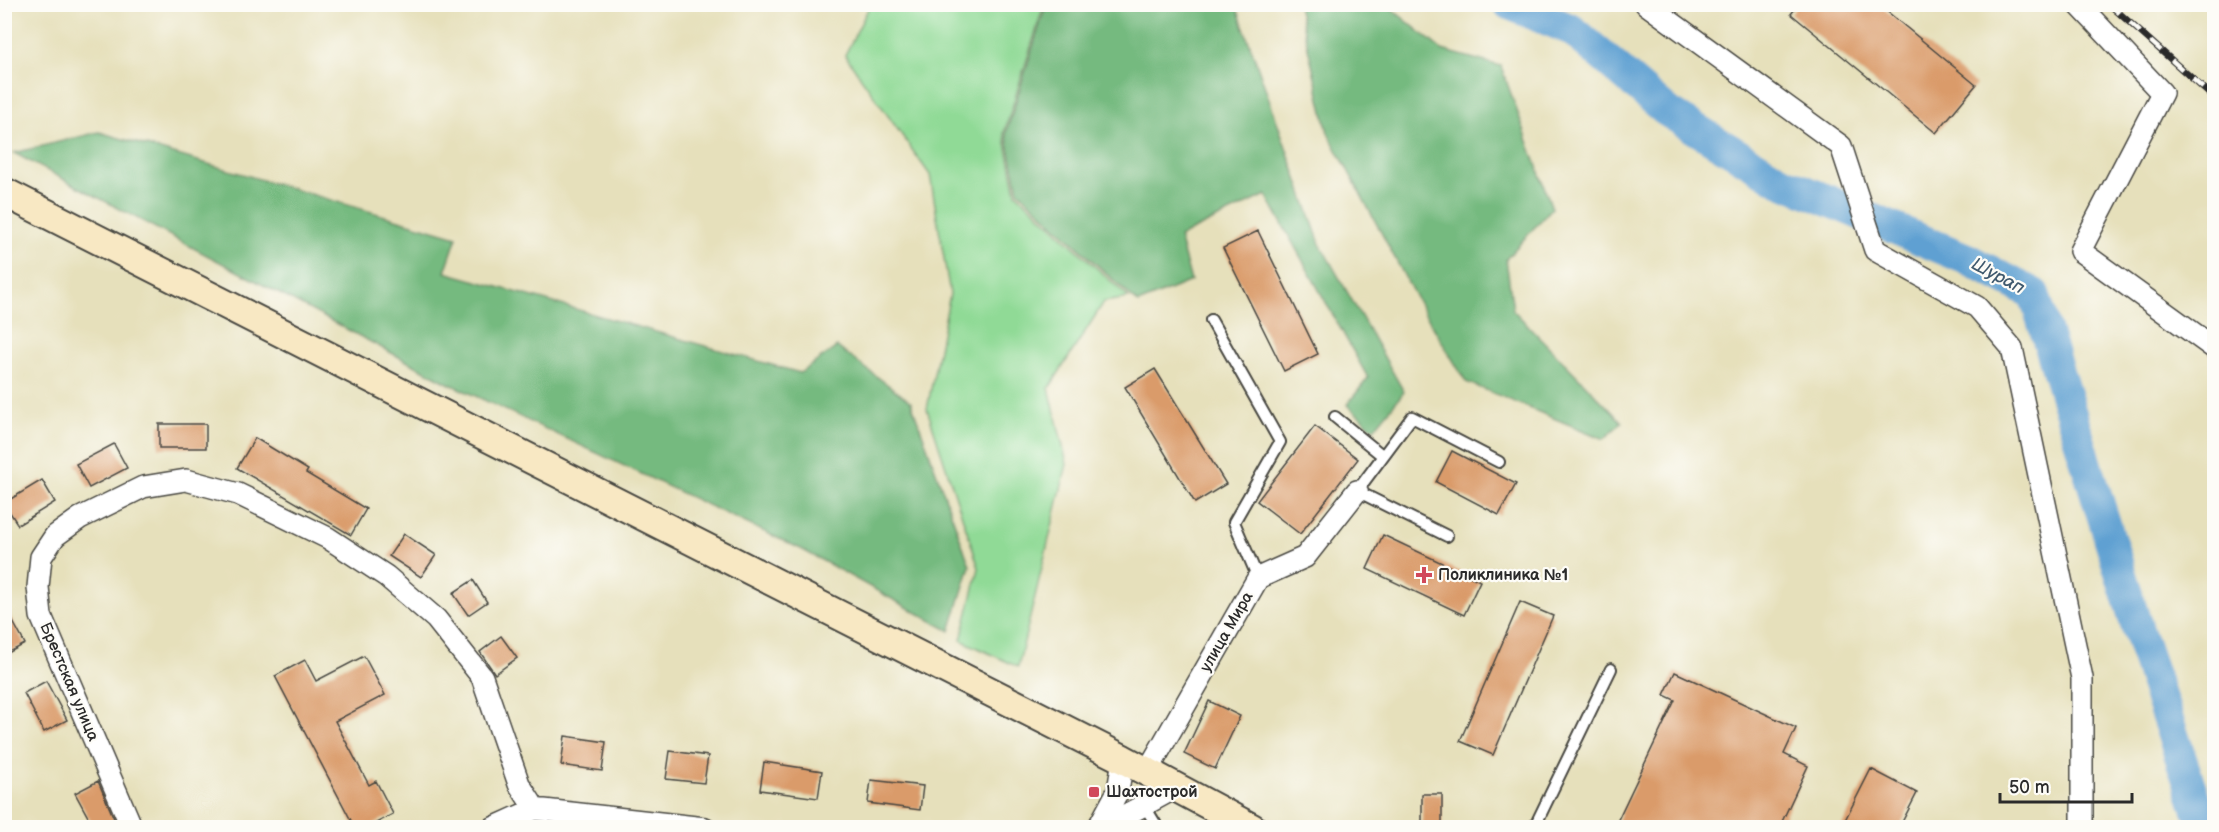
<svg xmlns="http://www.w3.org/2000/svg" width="2219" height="832" font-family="'Balsamiq Sans',sans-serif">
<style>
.green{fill:#90da96;stroke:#5e8260;stroke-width:1.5}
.forest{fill:#74ba7f;stroke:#507255;stroke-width:1.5}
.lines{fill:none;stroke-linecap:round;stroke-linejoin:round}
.river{stroke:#5fa0d2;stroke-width:32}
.building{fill:#da9b6b}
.lane-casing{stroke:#474641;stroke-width:14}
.street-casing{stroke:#474641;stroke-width:24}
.secondary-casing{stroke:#474641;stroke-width:32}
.lane{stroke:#fff;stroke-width:10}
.street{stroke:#fff;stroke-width:21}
.secondary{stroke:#f8e8c3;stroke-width:28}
.rail-casing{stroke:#2b2b2b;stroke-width:7}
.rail{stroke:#fdfcf7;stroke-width:4.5;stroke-dasharray:14;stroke-linecap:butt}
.poi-dot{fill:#d1495b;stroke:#fdfcf7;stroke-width:2}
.labels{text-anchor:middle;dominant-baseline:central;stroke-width:4.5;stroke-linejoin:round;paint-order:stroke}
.poi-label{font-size:16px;font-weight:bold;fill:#2b2b2b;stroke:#fdfcf7;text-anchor:start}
.street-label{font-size:16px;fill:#2b2b2b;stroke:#fdfcf7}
.water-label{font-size:18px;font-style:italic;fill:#405a6e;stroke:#fdfcf7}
</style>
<rect width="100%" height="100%" fill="#fdfcf7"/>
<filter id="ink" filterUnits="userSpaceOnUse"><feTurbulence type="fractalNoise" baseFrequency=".0167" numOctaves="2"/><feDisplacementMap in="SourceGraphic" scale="12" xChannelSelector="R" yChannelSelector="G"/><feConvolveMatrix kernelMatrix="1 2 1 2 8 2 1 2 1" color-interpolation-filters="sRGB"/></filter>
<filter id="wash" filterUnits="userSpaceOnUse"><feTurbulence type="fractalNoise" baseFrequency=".008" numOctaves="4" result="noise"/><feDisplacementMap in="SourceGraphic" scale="24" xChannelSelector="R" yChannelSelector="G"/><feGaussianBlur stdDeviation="1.35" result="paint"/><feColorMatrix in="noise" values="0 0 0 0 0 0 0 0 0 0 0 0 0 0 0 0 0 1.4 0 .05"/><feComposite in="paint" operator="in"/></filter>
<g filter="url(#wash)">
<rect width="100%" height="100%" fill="#e6e0bb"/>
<!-- green -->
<path class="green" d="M 870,5 L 1044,5 L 1004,133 L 1016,193 L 1129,298 L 1104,302 L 1049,388 L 1067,464 L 1018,667 L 961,640 L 979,568 L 927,409 L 950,294 L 930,175 L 845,55 Z"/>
<!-- forest -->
<path class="forest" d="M 1046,5 L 1236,5 L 1320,244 L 1404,392 L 1374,429 L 1347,405 L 1368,378 L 1266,195 L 1179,237 L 1191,281 L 1138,303 L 1018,191 L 1006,133 Z
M 1298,5 L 1387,5 L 1442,50 L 1501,66 L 1552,208 L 1506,259 L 1513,310 L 1622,422 L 1604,439 L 1466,382 L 1421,307 L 1328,133 Z
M 99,132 L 457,237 L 445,272 L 800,373 L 837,347 L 911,402 L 970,566 L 950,631 L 803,550 L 450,384 L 14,153 Z"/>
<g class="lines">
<!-- river -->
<path class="river" d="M 1509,4 L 1572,30 L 1665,110 L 1779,180 L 1967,259 L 2034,294 L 2137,627 L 2204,828"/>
</g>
<g id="blocks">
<!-- building -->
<path class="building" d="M 1799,4 L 1878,4 L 1976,85 L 1936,133 L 1791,14 Z
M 1258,231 L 1318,354 L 1284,371 L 1223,248 Z
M 1155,369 L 1226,484 L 1195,503 L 1125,387 Z
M 159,424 L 206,424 L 206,448 L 159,448 Z
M 1315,426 L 1358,459 L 1300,534 L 1257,501 Z
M 255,438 L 308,470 L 306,473 L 366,509 L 351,535 L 237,468 Z
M 114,444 L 127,468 L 89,488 L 76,464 Z
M 1452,451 L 1516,484 L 1499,515 L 1436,482 Z
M 42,480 L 55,502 L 18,525 L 4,503 Z
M 404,534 L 436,555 L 421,577 L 389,556 Z
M 1383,535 L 1480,581 L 1464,615 L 1367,569 Z
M 473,580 L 487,602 L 468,615 L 453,593 Z
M 1520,602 L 1553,616 L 1493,755 L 1460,741 Z
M 4,605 L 25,644 L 4,655 Z
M 501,636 L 517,658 L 495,674 L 480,652 Z
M 364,656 L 385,695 L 335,721 L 369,785 L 376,781 L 393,814 L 367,828 L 355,828 L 275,676 L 305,660 L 316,681 Z
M 1675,672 L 1796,728 L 1784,754 L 1808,766 L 1779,828 L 1614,828 L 1675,700 L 1664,695 Z
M 46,681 L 67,720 L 44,732 L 24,693 Z
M 1209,701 L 1240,716 L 1215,769 L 1184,754 Z
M 565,736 L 606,742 L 602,771 L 561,765 Z
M 670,751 L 708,756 L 704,783 L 666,779 Z
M 764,762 L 822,771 L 818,798 L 760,790 Z
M 1871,769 L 1917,793 L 1899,828 L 1841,828 Z
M 871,780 L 923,786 L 920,810 L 868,803 Z
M 98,781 L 115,821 L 104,828 L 94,828 L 75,793 Z
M 1422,794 L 1442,794 L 1442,826 L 1422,826 Z"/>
</g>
</g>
<g filter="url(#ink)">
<use href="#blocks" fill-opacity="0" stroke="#474641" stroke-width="1.5"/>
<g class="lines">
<defs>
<path id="lane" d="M 1211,320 L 1280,442 L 1234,522 L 1258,578
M 1335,417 L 1383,456
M 1447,536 L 1357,491 L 1412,417 L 1499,462
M 1144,805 L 1158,828
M 1534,828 L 1611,669"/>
<path id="street" d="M 1646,4 L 1841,146 L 1875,250 L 1977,307 L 2012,348 L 2082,678 L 2082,828
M 2078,4 L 2162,93 L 2080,251 L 2214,348
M 1147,772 L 1258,578 L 1305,557 L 1357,491
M 132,828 L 41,616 L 38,587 L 41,557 L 55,536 L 80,518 L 143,487 L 186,480 L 238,494 L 328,538 L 386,576 L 436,619 L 482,677 L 519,784 L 535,809
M 493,828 L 535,809 L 705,828
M 1098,828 L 1118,791 L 1123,759
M 1102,828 L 1177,787"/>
<path id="secondary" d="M 4,192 L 1123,759 L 1252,828"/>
</defs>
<!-- lane casing -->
<use href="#lane" class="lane-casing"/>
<!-- street casing -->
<use href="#street" class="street-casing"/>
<!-- secondary casing -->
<use href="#secondary" class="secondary-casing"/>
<!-- lane -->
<use href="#lane" class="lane"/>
<!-- street -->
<use href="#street" class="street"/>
<!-- secondary -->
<use href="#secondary" class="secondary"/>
<defs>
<path id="rail" d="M 2109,4 L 2214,98"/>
</defs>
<!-- rail casing -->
<use href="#rail" class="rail-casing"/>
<!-- rail -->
<use href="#rail" class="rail"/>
</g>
</g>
<!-- markers -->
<g class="poi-dot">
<path d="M1421 566h6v6h6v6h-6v6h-6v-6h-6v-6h6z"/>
<rect x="1088" y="786" width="12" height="12" rx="3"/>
</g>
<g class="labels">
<!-- poi labels -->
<g class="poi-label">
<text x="1438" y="575">Поликлиника №1</text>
<text x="1106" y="792">Шахтострой</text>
</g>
<!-- street labels -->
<g class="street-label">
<text transform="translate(1227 632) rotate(-60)">улица Мира</text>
<text transform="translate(69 682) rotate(67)">Брестская улица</text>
</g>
<!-- water labels -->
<g class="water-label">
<text transform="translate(1998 276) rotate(28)">Шурап</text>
</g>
</g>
<!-- margin -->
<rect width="2219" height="832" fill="none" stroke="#fdfcf7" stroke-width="24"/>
<!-- scale -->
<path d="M2000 793v9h132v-9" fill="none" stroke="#2b2b2b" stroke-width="3"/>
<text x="2009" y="793" font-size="18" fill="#2b2b2b" stroke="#fdfcf7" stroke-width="4.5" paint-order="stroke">50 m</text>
</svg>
